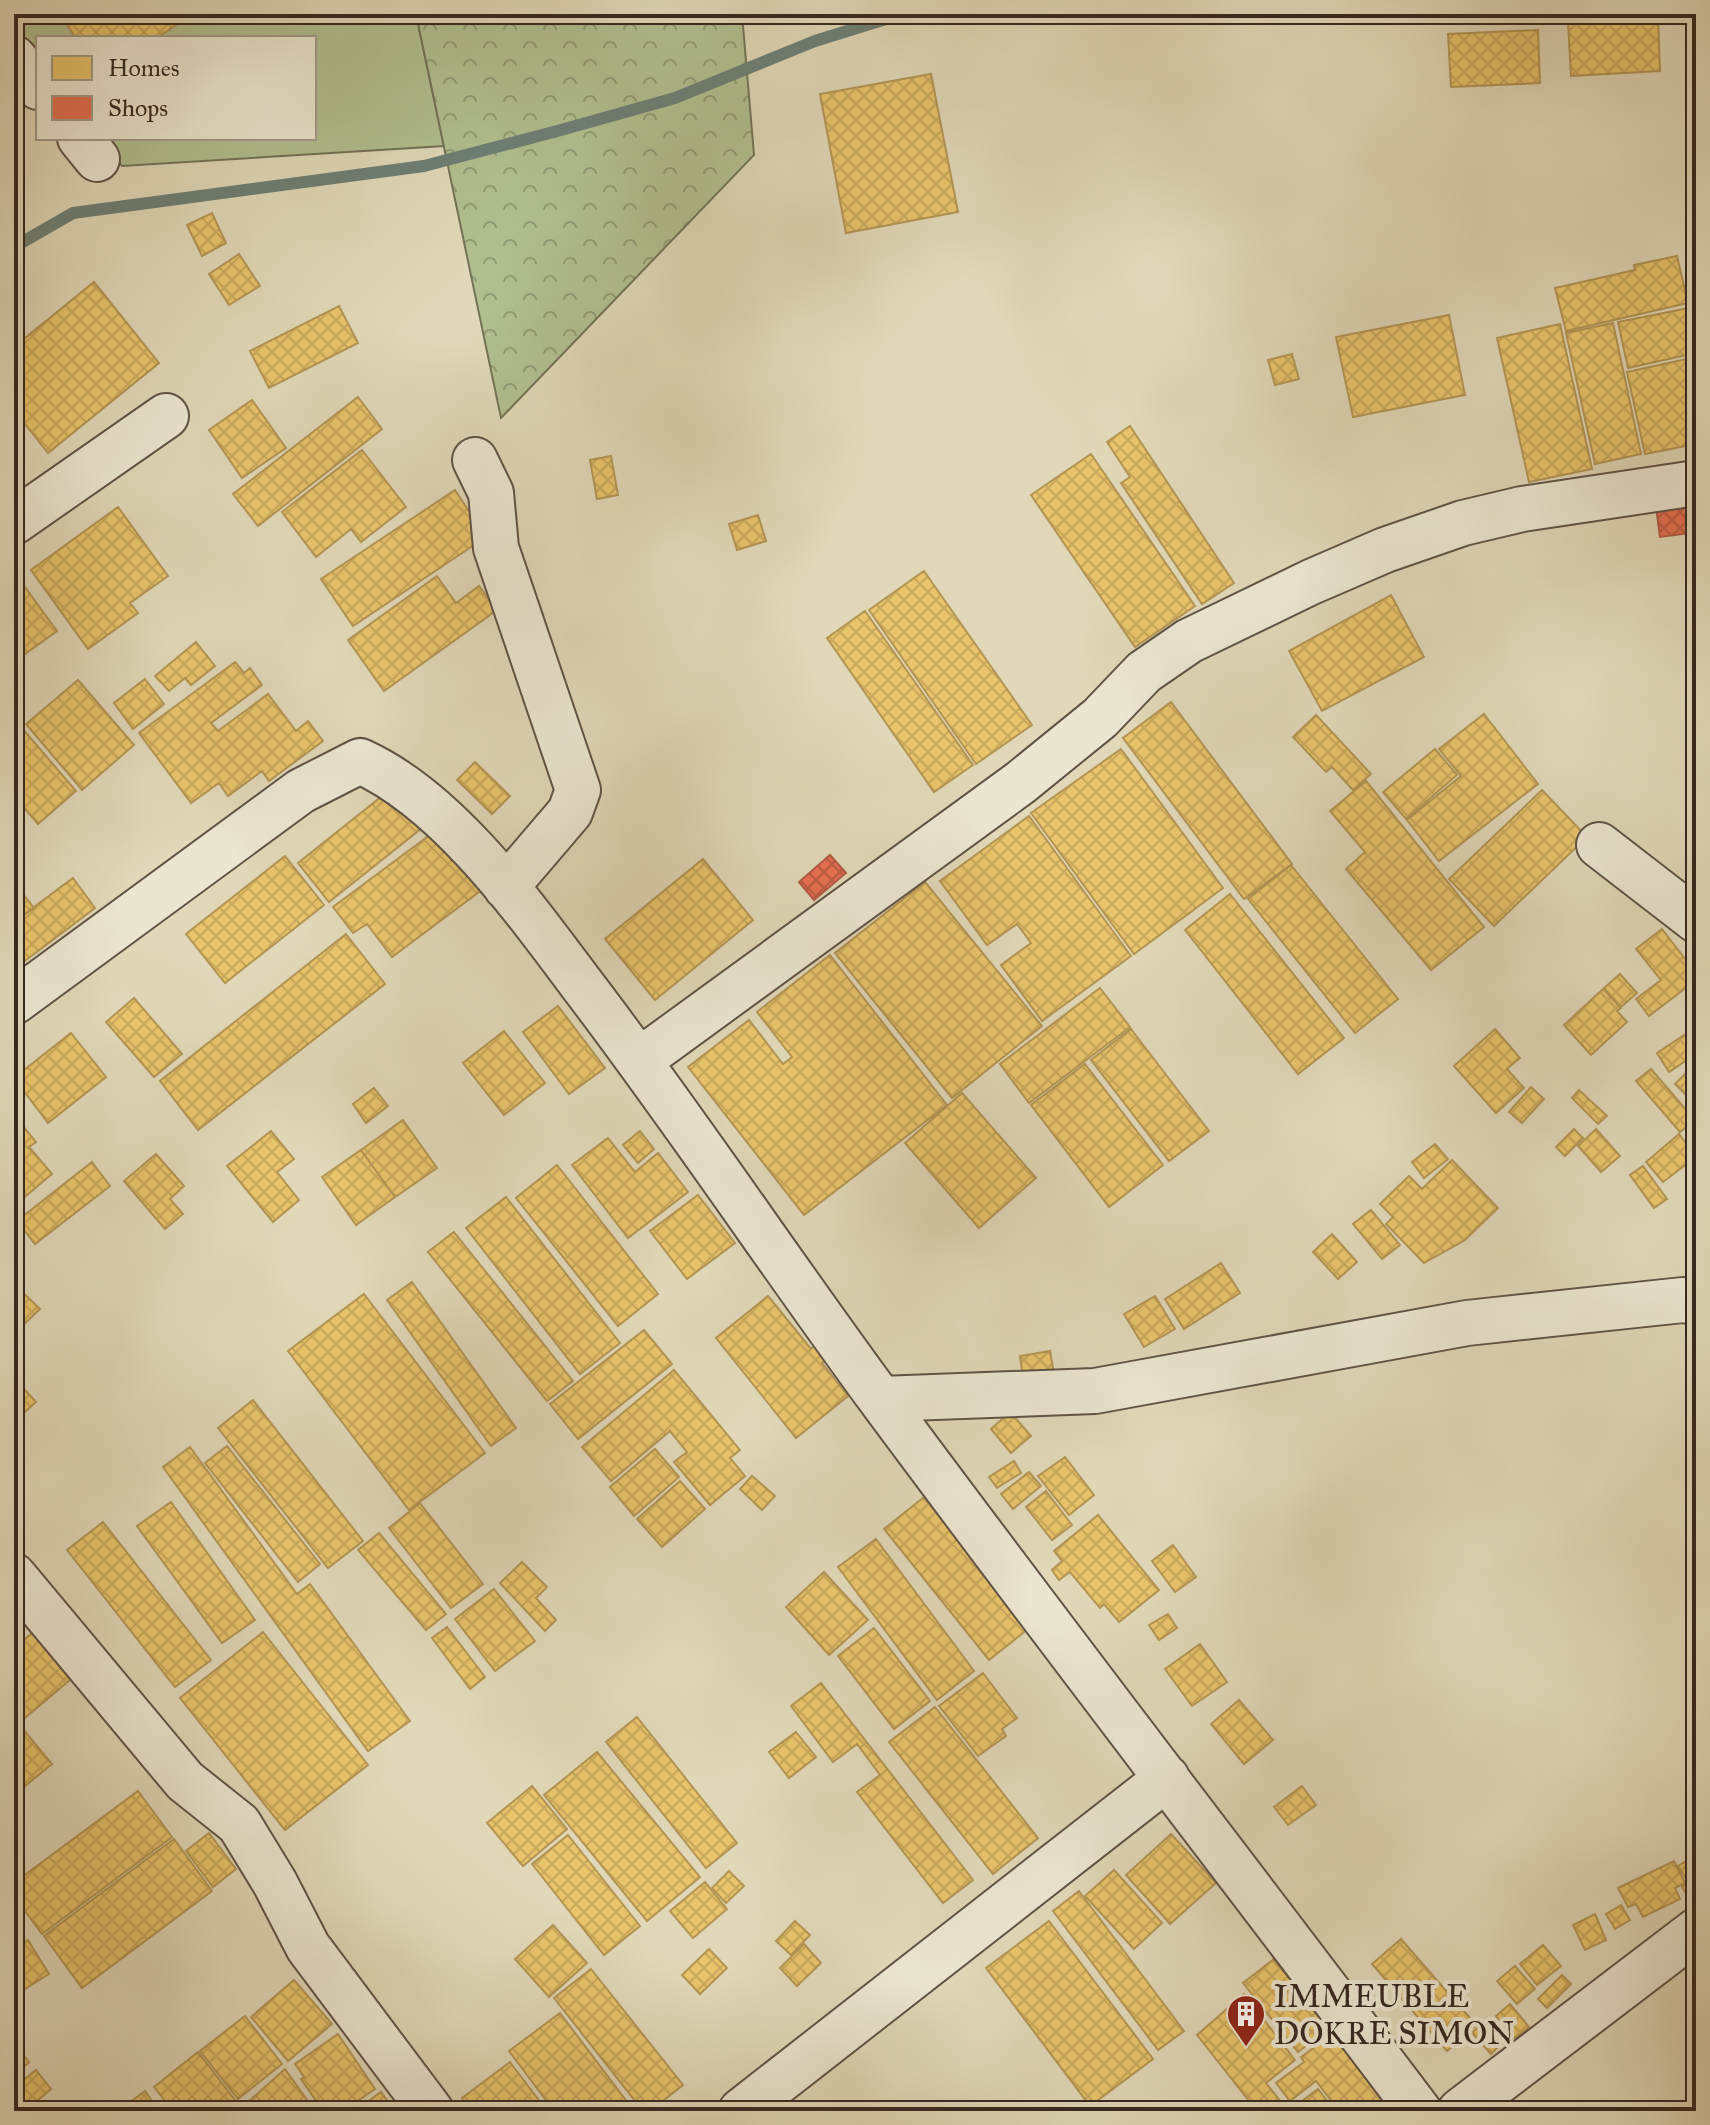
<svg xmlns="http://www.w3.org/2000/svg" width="1710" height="2125" font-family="'IM FELL Great Primer',serif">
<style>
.green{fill:#b1bf90;stroke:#747458;stroke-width:2}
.forest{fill:url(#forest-crowns);stroke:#747458;stroke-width:2}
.homes{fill:url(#homes-cross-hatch);stroke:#b39554;stroke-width:2}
.shops{fill:url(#shops-cross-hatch);stroke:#b25a43;stroke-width:2}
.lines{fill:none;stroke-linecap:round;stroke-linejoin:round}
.stream{stroke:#6e8076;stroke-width:12}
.minor-casing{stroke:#605447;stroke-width:48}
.minor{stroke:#ebe6d1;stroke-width:44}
.labels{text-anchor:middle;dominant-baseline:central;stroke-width:8;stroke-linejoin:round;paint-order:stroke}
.poi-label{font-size:32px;fill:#362821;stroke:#ebe6d1;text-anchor:start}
</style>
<defs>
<pattern id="forest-crowns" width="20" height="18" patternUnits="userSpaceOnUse" patternTransform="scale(2)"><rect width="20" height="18" fill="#b1bf90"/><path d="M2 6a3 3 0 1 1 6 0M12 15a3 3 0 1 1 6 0" fill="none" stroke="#919b75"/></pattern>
<pattern id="homes-cross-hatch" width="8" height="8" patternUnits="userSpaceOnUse" patternTransform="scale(2)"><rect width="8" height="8" fill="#e9c46a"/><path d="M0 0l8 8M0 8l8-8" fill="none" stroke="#c8a85c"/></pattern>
<pattern id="shops-cross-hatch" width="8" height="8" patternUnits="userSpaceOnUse" patternTransform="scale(2)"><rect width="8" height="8" fill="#e76f51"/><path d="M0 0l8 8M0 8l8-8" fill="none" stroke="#bc5b43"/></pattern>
</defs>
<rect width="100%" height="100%" fill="#e0d8b8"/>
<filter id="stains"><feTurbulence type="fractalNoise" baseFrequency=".0025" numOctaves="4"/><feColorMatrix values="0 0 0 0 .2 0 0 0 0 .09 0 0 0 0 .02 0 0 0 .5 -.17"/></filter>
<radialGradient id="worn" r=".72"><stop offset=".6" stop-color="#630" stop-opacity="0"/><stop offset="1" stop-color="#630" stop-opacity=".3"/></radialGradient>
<!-- green -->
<path class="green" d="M 14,14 L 416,14 L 444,146 L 122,166 L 98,138 L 314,138 L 314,38 L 38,38 L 38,66 L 14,37 Z"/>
<!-- forest -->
<path class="forest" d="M 416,14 L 742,14 L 754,155 L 501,418 Z"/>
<!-- homes -->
<path class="homes" d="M 71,14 L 169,14 L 176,25 L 157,38 L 76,38 L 63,19 Z
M 1658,18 L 1660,71 L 1571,76 L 1568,23 Z
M 1538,30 L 1540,83 L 1451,87 L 1448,34 Z
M 931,74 L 958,212 L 846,233 L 820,94 Z
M 212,213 L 226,243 L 202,256 L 187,225 Z
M 239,254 L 260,286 L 229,305 L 209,274 Z
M 1677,256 L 1688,303 L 1566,331 L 1555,288 L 1635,270 L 1634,265 Z
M 94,282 L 159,363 L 48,453 L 14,410 L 14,347 Z
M 339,306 L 358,343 L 269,388 L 250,351 Z
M 1689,308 L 1696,353 L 1628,368 L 1618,322 Z
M 1449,315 L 1465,395 L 1353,417 L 1336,337 Z
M 1613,323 L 1641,454 L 1595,464 L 1566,333 Z
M 1560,324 L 1592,469 L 1529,482 L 1497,338 Z
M 1292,354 L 1299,379 L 1275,385 L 1268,360 Z
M 1696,357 L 1696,444 L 1645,454 L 1627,372 Z
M 358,397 L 382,429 L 258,526 L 233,494 Z
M 252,400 L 286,448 L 242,478 L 209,430 Z
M 1130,426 L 1234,583 L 1202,604 L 1121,483 L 1130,477 L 1107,442 Z
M 362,450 L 406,507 L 361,542 L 351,529 L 316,557 L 282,512 Z
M 1091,454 L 1195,606 L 1135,647 L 1031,495 Z
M 611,456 L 618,495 L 597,499 L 590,460 Z
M 455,490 L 486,537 L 353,626 L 321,579 Z
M 118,507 L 168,576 L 130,603 L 138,613 L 88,649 L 31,570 Z
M 758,515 L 766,541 L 737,550 L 729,524 Z
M 924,571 L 1032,725 L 976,764 L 869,610 Z
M 14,572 L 57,631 L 14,662 Z
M 437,576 L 456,603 L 479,586 L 497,610 L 384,691 L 348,640 Z
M 1391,595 L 1424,657 L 1322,711 L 1289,651 Z
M 865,611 L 973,765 L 934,792 L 827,638 Z
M 196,642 L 215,666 L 191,685 L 185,678 L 169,691 L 155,676 Z
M 235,662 L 244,673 L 250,668 L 262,685 L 211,723 L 218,731 L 268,694 L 296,731 L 308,721 L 323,741 L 269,781 L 262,771 L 228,796 L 219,783 L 191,803 L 139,733 Z
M 145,679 L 164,704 L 133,729 L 114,703 Z
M 78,680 L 134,745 L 82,790 L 26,724 Z
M 1171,702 L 1292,864 L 1244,899 L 1123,738 Z
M 1484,714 L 1538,784 L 1439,861 L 1407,820 L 1461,776 L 1439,749 Z
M 1316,715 L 1371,774 L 1353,790 L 1332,767 L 1326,772 L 1293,737 Z
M 21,727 L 76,791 L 38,824 L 14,796 L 14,733 Z
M 1121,749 L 1223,888 L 1134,954 L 1031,813 Z
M 1435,749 L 1457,775 L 1406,819 L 1383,792 Z
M 475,762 L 510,796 L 492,814 L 457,780 Z
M 1366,781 L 1484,927 L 1431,970 L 1346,869 L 1365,852 L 1330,811 Z
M 391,789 L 422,828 L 329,902 L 298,863 Z
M 1542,790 L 1587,837 L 1494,926 L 1449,879 Z
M 1029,816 L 1131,956 L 1042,1021 L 1001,965 L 1031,943 L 1017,924 L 987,945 L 940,881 Z
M 438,829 L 483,889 L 392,957 L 367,924 L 353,933 L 333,907 Z
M 285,856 L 324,905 L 225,983 L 186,934 Z
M 703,859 L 753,920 L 655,1000 L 605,939 Z
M 1291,865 L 1398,999 L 1355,1033 L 1248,899 Z
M 73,878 L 95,908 L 14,969 L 14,922 Z
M 925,882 L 1042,1026 L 952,1098 L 835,953 Z
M 20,890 L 34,908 L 14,922 L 14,895 Z
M 1230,894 L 1344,1038 L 1298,1074 L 1185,930 Z
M 1662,929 L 1696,973 L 1696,980 L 1649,1016 L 1636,999 L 1661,980 L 1636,949 Z
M 346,934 L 385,984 L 198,1130 L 160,1081 Z
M 830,955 L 947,1105 L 804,1215 L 688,1067 L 749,1020 L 783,1064 L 792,1057 L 757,1012 Z
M 1620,974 L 1637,993 L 1621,1007 L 1604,988 Z
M 1100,988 L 1130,1027 L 1029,1103 L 1000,1064 Z
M 1603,989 L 1621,1008 L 1617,1011 L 1627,1022 L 1591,1055 L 1564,1025 Z
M 134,998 L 182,1054 L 154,1077 L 106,1022 Z
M 558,1006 L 605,1068 L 569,1094 L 523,1032 Z
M 1696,1027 L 1696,1054 L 1669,1072 L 1657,1053 Z
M 1131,1029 L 1209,1131 L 1169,1161 L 1091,1060 Z
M 1495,1029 L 1520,1058 L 1507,1069 L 1524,1088 L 1496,1113 L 1454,1066 Z
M 504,1031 L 545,1083 L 504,1115 L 463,1063 Z
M 71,1033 L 106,1077 L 48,1123 L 14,1078 Z
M 1696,1063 L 1696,1105 L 1675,1084 Z
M 1085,1064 L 1163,1165 L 1109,1207 L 1031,1105 Z
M 1651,1069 L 1695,1120 L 1680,1132 L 1636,1081 Z
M 1531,1087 L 1544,1099 L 1522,1123 L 1509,1112 Z
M 374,1088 L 388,1106 L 366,1123 L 353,1104 Z
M 1579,1090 L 1607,1116 L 1598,1124 L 1572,1098 Z
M 962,1093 L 1036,1178 L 979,1228 L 905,1143 Z
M 14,1115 L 36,1142 L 29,1147 L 52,1174 L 14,1206 Z
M 403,1120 L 437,1168 L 395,1197 L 361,1150 Z
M 1574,1129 L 1583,1138 L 1565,1156 L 1556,1147 Z
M 1596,1129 L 1620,1156 L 1601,1172 L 1578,1146 Z
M 271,1131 L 294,1159 L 277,1172 L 299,1200 L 273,1222 L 227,1166 Z
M 640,1131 L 654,1149 L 638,1163 L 623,1145 Z
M 1679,1134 L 1696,1157 L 1663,1182 L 1646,1162 Z
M 608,1138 L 635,1172 L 658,1153 L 688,1192 L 628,1238 L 572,1165 Z
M 1435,1144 L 1448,1159 L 1424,1178 L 1412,1162 Z
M 361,1150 L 395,1197 L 356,1225 L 322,1177 Z
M 156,1154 L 184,1186 L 170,1199 L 183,1214 L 165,1229 L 124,1181 Z
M 1452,1160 L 1498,1208 L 1465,1240 L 1424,1263 L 1386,1224 L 1393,1217 L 1380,1204 L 1409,1176 L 1422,1189 Z
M 92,1162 L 110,1186 L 35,1244 L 17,1221 Z
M 557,1165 L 658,1294 L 618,1326 L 516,1198 Z
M 1643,1166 L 1667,1199 L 1654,1208 L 1630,1175 Z
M 698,1195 L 735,1243 L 687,1279 L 650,1231 Z
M 506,1197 L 620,1343 L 580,1374 L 466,1228 Z
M 1371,1210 L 1400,1245 L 1382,1259 L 1353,1224 Z
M 454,1232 L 573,1381 L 547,1401 L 428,1252 Z
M 1332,1234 L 1357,1262 L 1338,1279 L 1313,1252 Z
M 1221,1263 L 1240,1293 L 1184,1329 L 1165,1299 Z
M 412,1282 L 516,1428 L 491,1446 L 387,1300 Z
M 17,1287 L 40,1309 L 18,1330 L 14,1326 L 14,1290 Z
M 364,1294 L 485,1453 L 409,1510 L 288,1351 Z
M 768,1296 L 811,1349 L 826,1336 L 837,1350 L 822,1363 L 848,1396 L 796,1438 L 716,1338 Z
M 1155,1296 L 1175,1329 L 1144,1347 L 1124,1314 Z
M 644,1330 L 672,1364 L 578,1439 L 550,1404 Z
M 1050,1351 L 1054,1374 L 1023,1378 L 1020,1356 Z
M 674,1370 L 740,1450 L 730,1458 L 745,1476 L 710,1505 L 674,1462 L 687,1452 L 670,1431 L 611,1481 L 582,1447 Z
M 14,1378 L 36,1402 L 14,1422 Z
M 253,1400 L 363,1541 L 328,1568 L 218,1428 Z
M 1010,1412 L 1031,1436 L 1011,1453 L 991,1429 Z
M 227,1446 L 320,1564 L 298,1582 L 205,1463 Z
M 190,1447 L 297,1594 L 310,1584 L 410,1721 L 368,1751 L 163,1467 Z
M 655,1449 L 679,1477 L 634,1516 L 610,1487 Z
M 1065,1457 L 1094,1495 L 1069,1515 L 1038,1476 Z
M 1014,1461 L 1021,1473 L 997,1488 L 989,1477 Z
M 1029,1472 L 1041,1486 L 1013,1509 L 1001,1494 Z
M 752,1476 L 775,1496 L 762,1510 L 740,1489 Z
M 680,1481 L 705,1509 L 662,1547 L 637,1519 Z
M 1046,1491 L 1072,1525 L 1052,1540 L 1026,1507 Z
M 928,1494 L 1033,1625 L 989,1660 L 884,1529 Z
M 171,1502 L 255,1620 L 222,1643 L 137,1526 Z
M 420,1503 L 483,1584 L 451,1608 L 389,1528 Z
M 1098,1515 L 1159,1590 L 1119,1622 L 1104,1604 L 1100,1608 L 1070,1572 L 1059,1580 L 1052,1570 L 1062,1561 L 1054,1551 Z
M 103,1522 L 211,1660 L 175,1687 L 67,1550 Z
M 379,1533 L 446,1614 L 426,1630 L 358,1550 Z
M 876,1539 L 974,1671 L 937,1700 L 838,1567 Z
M 1173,1545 L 1196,1577 L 1175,1592 L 1152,1561 Z
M 522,1562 L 547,1587 L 536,1598 L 556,1620 L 545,1631 L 500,1583 Z
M 824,1572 L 868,1620 L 829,1655 L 786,1607 Z
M 494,1589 L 535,1641 L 495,1671 L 455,1619 Z
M 1168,1614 L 1177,1628 L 1159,1640 L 1149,1625 Z
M 447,1627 L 485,1677 L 470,1689 L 432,1638 Z
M 874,1628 L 930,1701 L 894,1729 L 838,1656 Z
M 37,1629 L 76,1675 L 14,1727 L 14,1648 Z
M 263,1632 L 368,1765 L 285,1830 L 180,1698 Z
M 1200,1644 L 1227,1682 L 1192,1706 L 1165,1669 Z
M 983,1673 L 1017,1718 L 1002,1729 L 1006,1736 L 978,1756 L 939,1706 Z
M 821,1683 L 973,1880 L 943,1903 L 857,1792 L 880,1775 L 857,1744 L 833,1762 L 791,1706 Z
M 1239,1700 L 1273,1740 L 1244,1764 L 1211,1724 Z
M 935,1707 L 1038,1838 L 993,1874 L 889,1742 Z
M 637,1717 L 737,1843 L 706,1868 L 606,1742 Z
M 18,1723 L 52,1764 L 19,1791 L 14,1785 L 14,1727 Z
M 796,1732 L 816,1757 L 789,1778 L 769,1752 Z
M 597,1752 L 700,1877 L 647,1921 L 544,1795 Z
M 532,1786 L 567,1829 L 523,1866 L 487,1823 Z
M 1302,1786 L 1316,1805 L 1288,1825 L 1274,1807 Z
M 138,1791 L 172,1837 L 42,1934 L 14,1896 L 14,1883 Z
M 209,1833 L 236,1869 L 213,1887 L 186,1851 Z
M 1171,1834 L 1216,1883 L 1170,1924 L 1126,1875 Z
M 568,1835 L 640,1926 L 604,1955 L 532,1864 Z
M 174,1839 L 212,1891 L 82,1988 L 44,1936 Z
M 1696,1855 L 1696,1889 L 1687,1895 L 1682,1887 L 1688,1882 L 1678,1866 Z
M 1674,1861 L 1685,1883 L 1675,1888 L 1680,1899 L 1643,1917 L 1636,1904 L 1628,1907 L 1618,1888 Z
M 1114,1870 L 1162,1923 L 1134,1949 L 1085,1896 Z
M 729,1871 L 744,1886 L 726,1903 L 712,1888 Z
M 705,1882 L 727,1909 L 693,1938 L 670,1911 Z
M 1079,1891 L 1184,2031 L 1158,2050 L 1053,1911 Z
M 1621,1905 L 1630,1920 L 1615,1929 L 1606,1914 Z
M 1595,1914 L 1606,1940 L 1585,1950 L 1573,1925 Z
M 795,1921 L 810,1935 L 791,1955 L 776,1941 Z
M 1049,1921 L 1153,2059 L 1090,2106 L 986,1968 Z
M 553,1925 L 587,1963 L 549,1997 L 515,1959 Z
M 1401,1939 L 1476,2025 L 1447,2051 L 1372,1964 Z
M 28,1940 L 49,1974 L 17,1994 L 14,1949 Z
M 804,1944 L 821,1963 L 797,1986 L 780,1968 Z
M 1543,1945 L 1561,1966 L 1537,1985 L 1520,1964 Z
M 709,1949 L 727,1968 L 700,1994 L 682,1975 Z
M 1274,1959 L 1316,2011 L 1322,2006 L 1335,2023 L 1298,2052 L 1243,1983 Z
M 1515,1966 L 1535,1989 L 1517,2004 L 1497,1981 Z
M 591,1969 L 683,2085 L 650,2111 L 643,2111 L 554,1998 Z
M 1562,1975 L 1571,1984 L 1547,2008 L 1538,1999 Z
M 294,1980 L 332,2024 L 288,2061 L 251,2017 Z
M 1244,1994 L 1295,2060 L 1266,2083 L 1288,2111 L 1257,2111 L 1197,2035 Z
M 1510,2004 L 1529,2027 L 1515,2039 L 1496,2016 Z
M 560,2013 L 634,2111 L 554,2111 L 509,2051 Z
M 245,2016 L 282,2064 L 238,2099 L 200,2051 Z
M 1487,2018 L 1506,2039 L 1491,2054 L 1472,2033 Z
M 1345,2025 L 1397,2095 L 1376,2111 L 1339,2111 L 1316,2081 L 1290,2101 L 1276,2083 L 1304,2062 L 1301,2057 Z
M 338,2034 L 375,2089 L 343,2111 L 323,2111 L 301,2079 L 304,2077 L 295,2064 Z
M 15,2044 L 29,2062 L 14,2075 L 14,2045 Z
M 198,2052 L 235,2100 L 220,2111 L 173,2111 L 154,2087 Z
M 510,2062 L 547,2111 L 471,2111 L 462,2098 Z
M 285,2069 L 315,2111 L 252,2111 L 247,2103 Z
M 36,2070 L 51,2089 L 25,2111 L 14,2111 L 14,2088 Z
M 1318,2089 L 1335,2111 L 1289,2111 Z
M 145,2091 L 159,2111 L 128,2111 L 125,2106 Z
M 381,2092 L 395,2111 L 355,2111 Z"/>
<!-- shops -->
<path class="shops" d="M 1685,495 L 1691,533 L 1660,537 L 1655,499 Z
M 830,855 L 846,873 L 814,900 L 799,882 Z"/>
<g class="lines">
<!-- stream -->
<path class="stream" d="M 14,247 L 73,213 L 424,166 L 561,130 L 675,98 L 815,41 L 902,14"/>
<defs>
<path id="minor" d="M 14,58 L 38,87
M 80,138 L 97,159
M 475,460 L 491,493 L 496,548 L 578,790 L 570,812 L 506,887
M 14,522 L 166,416
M 1599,845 L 1696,920
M 14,1002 L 301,791 L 360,761 C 449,801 525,909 583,986 C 686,1121 780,1263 881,1400 C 1058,1639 1240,1874 1419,2111
M 640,1060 L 1020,783 L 1100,718 L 1144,672 L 1189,641 L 1311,582 L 1385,550 L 1463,523 L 1522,509 L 1696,483
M 881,1399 L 1095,1391 L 1467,1323 L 1683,1300 L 1696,1302
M 14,1576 L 185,1781 L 239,1824 L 275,1883 L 308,1947 L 431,2111
M 741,2111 L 1167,1778
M 1460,2111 L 1696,1931"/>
</defs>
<!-- minor casing -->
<use href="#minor" class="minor-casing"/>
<!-- minor -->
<use href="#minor" class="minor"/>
</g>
<!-- icons -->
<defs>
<symbol id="building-pin" viewBox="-11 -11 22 30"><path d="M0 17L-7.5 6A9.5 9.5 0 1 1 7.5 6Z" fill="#8f2418" stroke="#ebe6d1"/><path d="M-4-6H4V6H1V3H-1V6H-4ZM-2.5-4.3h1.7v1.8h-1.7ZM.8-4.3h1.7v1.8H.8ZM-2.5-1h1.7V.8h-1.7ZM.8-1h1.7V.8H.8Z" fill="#fff"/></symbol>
</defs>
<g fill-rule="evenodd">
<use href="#building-pin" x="1224" y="1992" width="44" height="60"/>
</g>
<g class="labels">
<!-- poi labels -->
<g class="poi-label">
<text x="1274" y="1996">IMMEUBLE<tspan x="1274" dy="37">DOKRE SIMON</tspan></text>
</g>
</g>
<!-- margin -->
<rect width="1710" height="2125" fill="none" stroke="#e0d8b8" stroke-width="48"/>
<rect x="16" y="16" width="1678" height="2093" fill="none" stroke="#362821" stroke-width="4"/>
<rect x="24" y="24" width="1662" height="2077" fill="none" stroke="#362821" stroke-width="2"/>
<!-- legend -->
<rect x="36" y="36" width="280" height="104" fill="#ebe6d1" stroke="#a39a8b" stroke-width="2"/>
<rect x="52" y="56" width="40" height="24" fill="#e9c46a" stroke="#a39a8b" stroke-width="2"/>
<text x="108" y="76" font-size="24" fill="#362821">Homes</text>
<rect x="52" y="96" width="40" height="24" fill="#e76f51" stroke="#a39a8b" stroke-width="2"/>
<text x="108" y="116" font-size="24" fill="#362821">Shops</text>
<rect width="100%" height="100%" filter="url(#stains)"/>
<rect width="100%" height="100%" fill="url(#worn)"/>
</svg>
